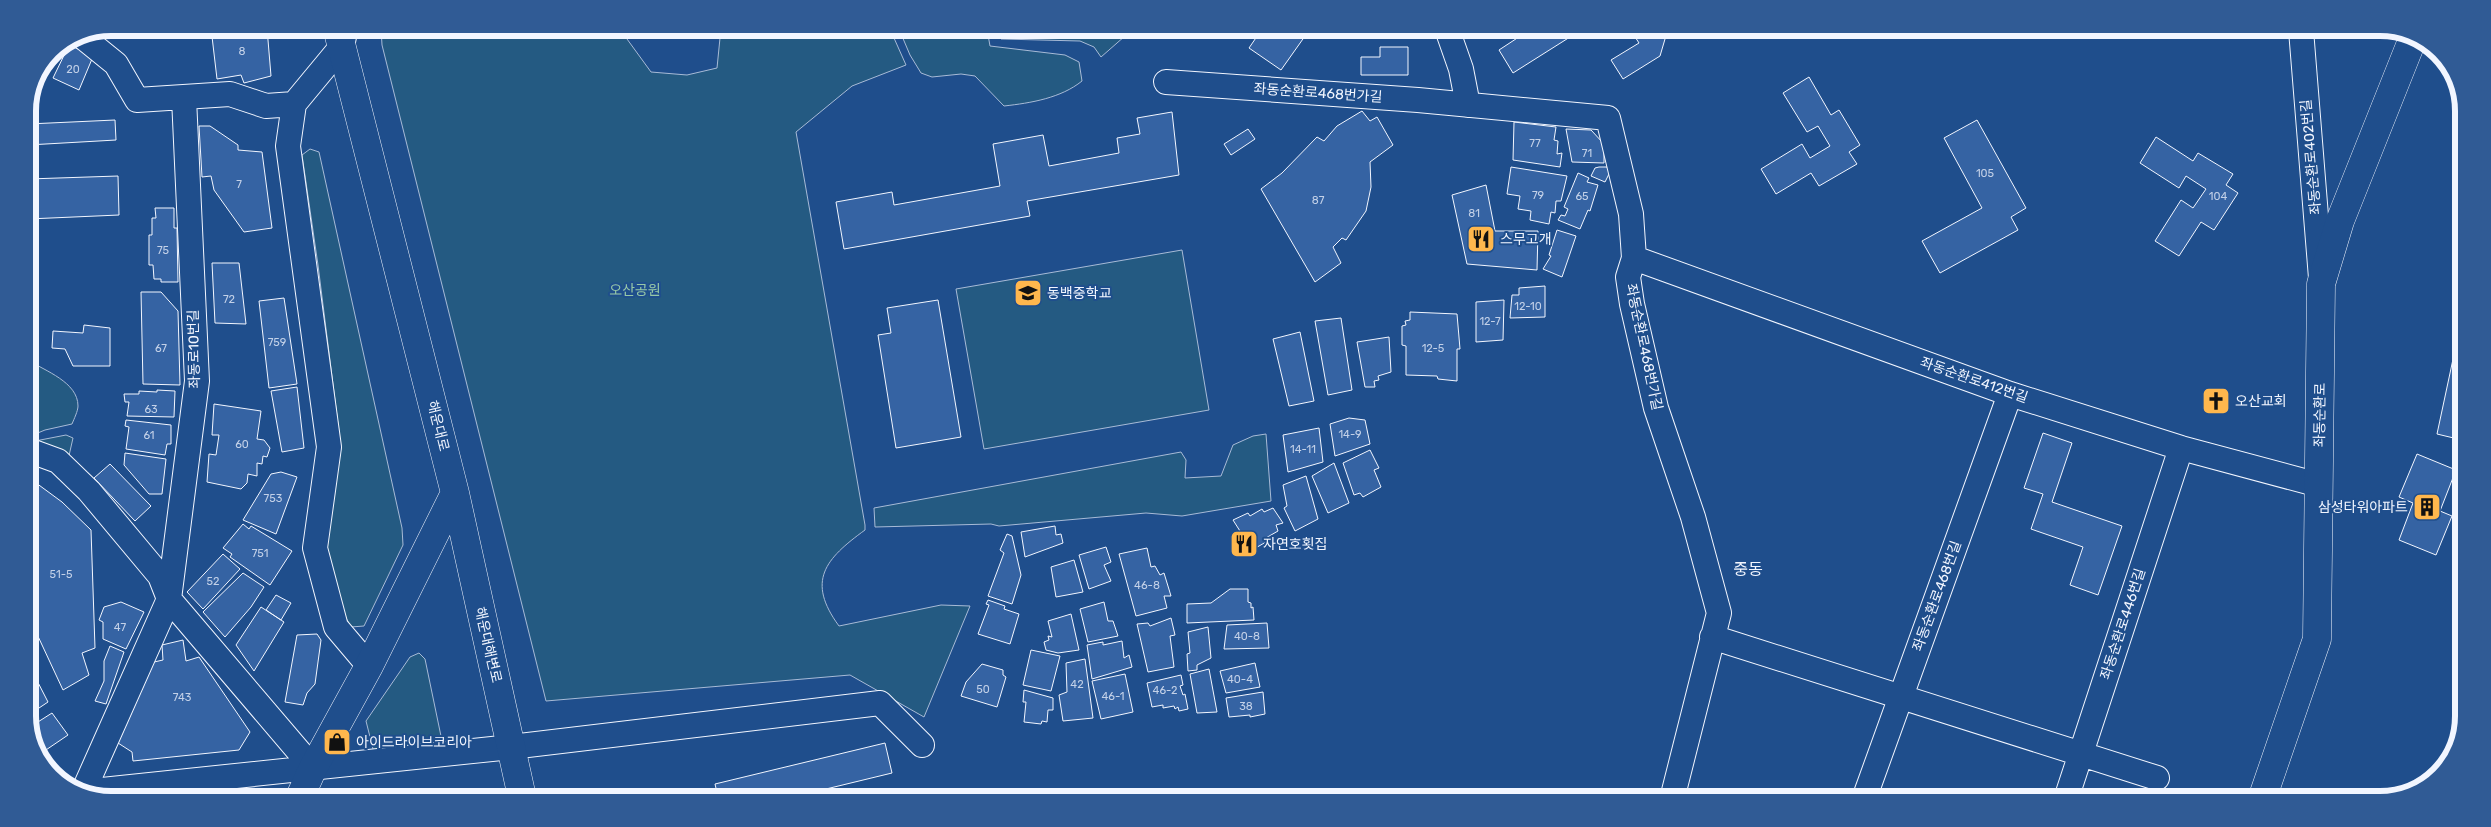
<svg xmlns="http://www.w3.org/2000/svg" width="2491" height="827" font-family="Rubik,'Noto Sans KR',sans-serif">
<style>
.green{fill:#245a82;stroke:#a8bbd7}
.building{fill:#3563a3;stroke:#f2f6ff}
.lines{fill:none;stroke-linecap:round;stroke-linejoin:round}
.minor-casing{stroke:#f2f6ff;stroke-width:26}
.major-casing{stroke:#f2f6ff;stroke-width:29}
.minor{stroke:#1f4e8c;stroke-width:24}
.major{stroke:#1f4e8c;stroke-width:28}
.labels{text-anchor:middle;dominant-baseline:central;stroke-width:4;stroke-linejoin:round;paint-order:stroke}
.number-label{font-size:11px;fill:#c3d1e8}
.street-label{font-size:14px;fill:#f2f6ff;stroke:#1f4e8c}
.poi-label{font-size:14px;fill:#f2f6ff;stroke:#1f4e8c;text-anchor:start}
.park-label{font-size:14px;fill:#97c8a6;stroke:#1f4e8c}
.quarter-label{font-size:16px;fill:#f2f6ff;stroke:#1f4e8c}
.rim{fill:none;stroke:#f2f6ff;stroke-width:6}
</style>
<rect width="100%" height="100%" fill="#1f4e8c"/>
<!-- green -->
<path class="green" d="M 381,28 L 619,28 L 651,72 L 687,75 L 717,68 L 721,28 L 890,29 L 906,65 L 852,86 L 796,132 L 865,525 L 865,530 C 825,559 806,581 839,626 L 941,605 L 970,606 L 924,717 L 850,675 L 546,701 L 382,45 Z
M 899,29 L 987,29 L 990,46 L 1065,55 L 1079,62 L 1082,81 C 1061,98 1031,103 1004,106 L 975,76 L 961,74 L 932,77 L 921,73 L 910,55 Z
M 1011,29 L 1133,29 L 1101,57 L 1094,47 L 1080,41 L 1001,39 Z
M 310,149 L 319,152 L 402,528 L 403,545 L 364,626 L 351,627 L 340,607 L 325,548 L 341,448 L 318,265 L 302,155 Z
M 1182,250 L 1209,410 L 984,449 L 956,289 Z
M 28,360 C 45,371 78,382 78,406 C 78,411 74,419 72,424 L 45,430 L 28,437 Z
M 1266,434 L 1271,501 L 1182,516 L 1146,513 L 999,526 L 991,524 L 875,527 L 874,508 L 1181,452 L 1186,460 L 1185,478 L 1221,476 L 1233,445 L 1253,436 Z
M 66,435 L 73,438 L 68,460 L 30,442 Z
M 419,653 L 425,659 L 442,741 L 435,749 L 374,753 L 366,721 L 410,657 Z"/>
<!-- building -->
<path class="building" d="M 211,28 L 267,28 L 271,76 L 244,83 L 241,75 L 217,79 Z
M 1262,29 L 1310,29 L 1281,70 L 1249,48 Z
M 1531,29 L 1565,29 L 1570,37 L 1513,73 L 1499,50 Z
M 1630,29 L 1659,29 L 1665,39 L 1660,56 L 1623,79 L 1611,60 L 1639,43 Z
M 69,45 L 87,53 L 92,59 L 79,90 L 53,78 Z
M 1380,47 L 1408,47 L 1408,75 L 1361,75 L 1361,57 L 1380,57 Z
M 1809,77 L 1831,115 L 1839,110 L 1860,145 L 1849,152 L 1857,164 L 1819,186 L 1811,173 L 1776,194 L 1761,169 L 1802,144 L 1810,158 L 1830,146 L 1818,126 L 1807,132 L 1783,93 Z
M 1362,111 L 1370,121 L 1377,117 L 1393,145 L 1370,162 L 1371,187 L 1366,211 L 1346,240 L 1342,238 L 1333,247 L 1341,263 L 1315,282 L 1261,189 L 1282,173 L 1317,137 L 1324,141 L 1337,126 Z
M 1172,112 L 1179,175 L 1027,201 L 1030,216 L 844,249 L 836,202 L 892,192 L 894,205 L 1000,186 L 993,144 L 1043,135 L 1049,166 L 1119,153 L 1117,138 L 1140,134 L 1137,118 Z
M 115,120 L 116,140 L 28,145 L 28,124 Z
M 1977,120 L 2026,208 L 2011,217 L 2018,230 L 1940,273 L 1922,241 L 1982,208 L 1944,138 Z
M 1514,122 L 1556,127 L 1554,140 L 1558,141 L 1557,154 L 1562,153 L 1560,167 L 1513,160 Z
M 199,126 L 210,126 L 238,145 L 238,150 L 262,152 L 272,228 L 244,232 L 214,190 L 211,176 L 202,177 Z
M 1248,129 L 1255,139 L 1231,155 L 1224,144 Z
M 1566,129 L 1591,130 L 1604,144 L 1604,163 L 1572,162 Z
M 2156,137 L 2193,161 L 2198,153 L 2233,174 L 2226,185 L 2238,193 L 2214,230 L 2201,222 L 2179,256 L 2155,241 L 2181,200 L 2193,208 L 2206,189 L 2186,176 L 2179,188 L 2140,163 Z
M 1511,167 L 1567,176 L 1561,201 L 1556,201 L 1555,213 L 1551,212 L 1549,224 L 1530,220 L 1531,211 L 1518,209 L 1520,196 L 1507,194 Z
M 1599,167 L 1607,167 L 1610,172 L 1605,182 L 1591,176 L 1595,168 Z
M 1578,173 L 1589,178 L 1587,182 L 1598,185 L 1590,211 L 1588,210 L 1580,229 L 1558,220 L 1561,215 L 1565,216 L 1568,209 L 1564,207 Z
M 118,176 L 119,215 L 28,219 L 28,179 Z
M 1486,185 L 1495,231 L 1538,231 L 1537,270 L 1467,264 L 1452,195 Z
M 155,208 L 174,208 L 174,228 L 177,228 L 178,282 L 161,282 L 161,279 L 154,279 L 153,265 L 149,265 L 149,235 L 152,235 L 152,218 L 156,218 Z
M 1557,230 L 1576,236 L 1562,277 L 1543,269 L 1551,256 L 1549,255 Z
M 212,263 L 239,263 L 246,324 L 215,323 Z
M 1545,286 L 1545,317 L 1510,318 L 1512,295 L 1519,295 L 1519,288 Z
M 141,292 L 161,292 L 178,311 L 180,385 L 143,384 Z
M 284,298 L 297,384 L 269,388 L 259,301 Z
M 938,300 L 961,437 L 896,448 L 878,335 L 891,333 L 887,308 Z
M 1504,300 L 1503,340 L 1476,342 L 1476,302 Z
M 1410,312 L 1457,314 L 1460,349 L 1457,349 L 1457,381 L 1438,379 L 1437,376 L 1406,375 L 1406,346 L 1402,345 L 1402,326 L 1406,325 L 1405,321 L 1410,320 Z
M 2462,317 L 2462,440 L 2437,434 Z
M 1341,318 L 1352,390 L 1328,395 L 1315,321 Z
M 84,325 L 110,328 L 110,366 L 73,366 L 65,349 L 52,348 L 53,331 L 83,333 Z
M 1300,332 L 1314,401 L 1289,406 L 1273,339 Z
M 1389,337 L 1391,372 L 1378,376 L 1379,380 L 1374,381 L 1375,387 L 1365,387 L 1357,342 Z
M 297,387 L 304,448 L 282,452 L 271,391 Z
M 157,390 L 175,391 L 174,417 L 127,416 L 129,402 L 125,402 L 124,394 L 139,394 L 139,391 L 157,392 Z
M 214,404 L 261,411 L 257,439 L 264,440 L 270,448 L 267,457 L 263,456 L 262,464 L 257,463 L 257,476 L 248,474 L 247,483 L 241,489 L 207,482 L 209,454 L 216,455 L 219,435 L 212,435 Z
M 1349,418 L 1365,420 L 1370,444 L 1335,456 L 1330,424 Z
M 126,420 L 171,425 L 171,444 L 167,444 L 165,455 L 126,449 L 129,427 L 125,426 Z
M 1319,428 L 1323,462 L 1288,472 L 1283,435 Z
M 2043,433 L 2072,443 L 2052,502 L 2122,526 L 2098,595 L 2070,585 L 2083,547 L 2031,529 L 2043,494 L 2024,488 Z
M 1370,450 L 1379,468 L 1374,470 L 1381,487 L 1363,497 L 1360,493 L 1354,495 L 1343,463 Z
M 125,453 L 166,459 L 162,494 L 149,494 L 124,465 Z
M 2417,454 L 2456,470 L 2440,511 L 2452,516 L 2436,555 L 2399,540 L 2413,503 L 2399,497 Z
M 1334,463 L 1349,503 L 1328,513 L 1312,476 Z
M 110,464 L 151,506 L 135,521 L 94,478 Z
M 281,472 L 297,477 L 276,534 L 243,520 L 271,474 Z
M 1306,476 L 1318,519 L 1295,531 L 1284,508 L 1287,506 L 1283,485 Z
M 28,477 L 62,502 L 91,530 L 95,648 L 82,653 L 89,675 L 63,690 L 29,617 Z
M 1273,508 L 1283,523 L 1276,525 L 1278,531 L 1264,539 L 1266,542 L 1252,550 L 1233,520 L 1248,513 L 1250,516 L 1262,509 L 1264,512 Z
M 243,524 L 249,529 L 251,526 L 292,551 L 270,585 L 230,557 L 232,554 L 223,548 Z
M 1055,526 L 1056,535 L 1061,534 L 1063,543 L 1025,557 L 1021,532 Z
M 1007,534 L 1012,536 L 1021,575 L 1012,604 L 988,596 L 1004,553 L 1000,550 Z
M 1106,547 L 1111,562 L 1104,565 L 1111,581 L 1089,589 L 1079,555 Z
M 1147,548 L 1151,567 L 1155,566 L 1160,575 L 1164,573 L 1171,596 L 1164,596 L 1167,608 L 1136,616 L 1119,554 Z
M 223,554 L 240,569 L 203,609 L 187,592 Z
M 1074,560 L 1083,592 L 1056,597 L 1051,567 Z
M 243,573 L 264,587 L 251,607 L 225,637 L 203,612 Z
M 1230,589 L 1248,589 L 1248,602 L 1251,603 L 1251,608 L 1253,607 L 1254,620 L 1187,623 L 1187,604 L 1211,603 Z
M 276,595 L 291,603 L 281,620 L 266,610 Z
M 988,600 L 1005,606 L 1004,609 L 1019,614 L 1010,644 L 978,634 L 989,605 L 986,604 Z
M 121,602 L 144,612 L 126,649 L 103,639 L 103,622 L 99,620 L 104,607 Z
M 1104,602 L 1108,621 L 1113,621 L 1118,636 L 1088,642 L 1080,609 Z
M 261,607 L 284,622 L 254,671 L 236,645 Z
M 1071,614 L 1079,650 L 1058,653 L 1046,650 L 1044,642 L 1049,640 L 1048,636 L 1052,637 L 1048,621 Z
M 1171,618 L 1175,635 L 1170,636 L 1174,667 L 1148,672 L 1137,624 L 1148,623 L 1150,626 Z
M 1267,623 L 1269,648 L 1224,649 L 1227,625 Z
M 1208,627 L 1211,658 L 1197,665 L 1197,670 L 1188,671 L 1187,654 L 1190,653 L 1188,632 Z
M 317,634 L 321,640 L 315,684 L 307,693 L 303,705 L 285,702 L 297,635 Z
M 183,640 L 186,661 L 199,657 L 250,732 L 239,750 L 133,761 L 132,752 L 118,743 L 154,662 L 163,660 L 162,645 Z
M 1122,641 L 1124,658 L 1129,655 L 1132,667 L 1092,679 L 1087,645 L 1103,642 L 1103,645 Z
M 110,646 L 124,652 L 106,704 L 95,701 L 104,681 L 104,661 Z
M 1031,650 L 1060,656 L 1051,691 L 1023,685 Z
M 1085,659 L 1093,718 L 1063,721 L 1059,695 L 1067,692 L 1066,663 Z
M 28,663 L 48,702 L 30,714 L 28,710 Z
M 1255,663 L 1260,687 L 1226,693 L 1220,671 Z
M 982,664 L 1003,670 L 1003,675 L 1006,677 L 997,707 L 961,696 L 966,682 Z
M 1209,669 L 1217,712 L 1197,713 L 1190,674 Z
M 1125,674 L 1133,712 L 1101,719 L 1092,681 Z
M 1181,675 L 1183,685 L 1180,686 L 1183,695 L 1185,694 L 1188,709 L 1179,711 L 1178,707 L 1175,709 L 1174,706 L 1163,708 L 1163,705 L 1152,707 L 1147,683 Z
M 1024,690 L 1053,698 L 1053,710 L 1048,710 L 1047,722 L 1042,721 L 1041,724 L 1024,722 L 1026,702 L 1023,702 Z
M 1263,692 L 1265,714 L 1250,717 L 1250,715 L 1229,717 L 1226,698 Z
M 52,713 L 68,735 L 40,754 L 30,727 Z
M 885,743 L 892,773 L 793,797 L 718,797 L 715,784 Z
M 435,790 L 440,797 L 401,797 L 401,796 Z"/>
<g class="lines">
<defs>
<path id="minor" d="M 1447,29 L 1461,69 L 1468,105
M 2301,30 L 2321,278
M 79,34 L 116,64 L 137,100 L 230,94 L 266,106 L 294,104 L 342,46 L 345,32
M 1166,82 L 1418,100 L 1608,118 L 1631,214 L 1634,258 L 1628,277 L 1632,304 L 1656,408 L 1693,517 L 1719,613 L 1672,799
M 294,104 L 288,146 L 329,447 L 315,548 L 336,627 L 369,666
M 1634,258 L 2010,394 L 2181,448 L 2319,485
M 28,450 L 58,461 L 89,491 L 160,576 L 169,599 L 313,768
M 1712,637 L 2157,778
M 83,792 L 511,747 L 880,703 L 922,745
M 83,792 L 169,599 L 197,381 L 184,98
M 1864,799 L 2010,394
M 2066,799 L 2181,448"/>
<path id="major" d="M 455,493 L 522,797
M 300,797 L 313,768 L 369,666 L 455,493 L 337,28
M 2262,799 L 2317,639 L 2321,284 L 2340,221 L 2413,38"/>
</defs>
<!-- minor casing -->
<use href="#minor" class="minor-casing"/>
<!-- major casing -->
<use href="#major" class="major-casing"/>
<!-- minor -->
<use href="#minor" class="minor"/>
<!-- major -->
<use href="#major" class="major"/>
</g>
<!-- icons -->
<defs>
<symbol id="restaurant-square" viewBox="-11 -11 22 22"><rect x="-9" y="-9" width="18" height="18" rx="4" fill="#ffb74d" stroke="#1f4e8c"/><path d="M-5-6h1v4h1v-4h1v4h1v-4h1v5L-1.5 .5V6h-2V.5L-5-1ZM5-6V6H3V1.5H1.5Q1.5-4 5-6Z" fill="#111"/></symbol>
<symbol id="school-square" viewBox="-11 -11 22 22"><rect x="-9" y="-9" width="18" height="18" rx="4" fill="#ffb74d" stroke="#1f4e8c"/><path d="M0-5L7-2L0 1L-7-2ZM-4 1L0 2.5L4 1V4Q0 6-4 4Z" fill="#111"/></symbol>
<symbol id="church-square" viewBox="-11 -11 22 22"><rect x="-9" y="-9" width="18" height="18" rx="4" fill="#ffb74d" stroke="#1f4e8c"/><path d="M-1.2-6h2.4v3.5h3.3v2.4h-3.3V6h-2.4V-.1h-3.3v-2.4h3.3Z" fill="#111"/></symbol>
<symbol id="building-square" viewBox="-11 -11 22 22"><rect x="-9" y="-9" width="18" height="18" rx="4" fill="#ffb74d" stroke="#1f4e8c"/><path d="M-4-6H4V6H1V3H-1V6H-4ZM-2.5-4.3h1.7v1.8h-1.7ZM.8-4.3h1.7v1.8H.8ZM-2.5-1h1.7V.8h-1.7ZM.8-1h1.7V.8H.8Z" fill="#111"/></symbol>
<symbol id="shop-square" viewBox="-11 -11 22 22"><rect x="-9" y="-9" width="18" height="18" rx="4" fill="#ffb74d" stroke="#1f4e8c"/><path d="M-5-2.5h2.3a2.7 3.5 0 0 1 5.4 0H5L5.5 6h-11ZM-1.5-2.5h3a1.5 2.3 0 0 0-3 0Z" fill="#111"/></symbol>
</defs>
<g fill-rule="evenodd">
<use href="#restaurant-square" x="1465" y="223" width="32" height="32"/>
<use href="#school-square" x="1012" y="277" width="32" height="32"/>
<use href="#church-square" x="2200" y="385" width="32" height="32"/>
<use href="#building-square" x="2411" y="491" width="32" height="32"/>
<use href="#restaurant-square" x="1228" y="528" width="32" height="32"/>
<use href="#shop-square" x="321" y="726" width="32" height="32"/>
</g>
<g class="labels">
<!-- number labels -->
<g class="number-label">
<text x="242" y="51">8</text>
<text x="73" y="69">20</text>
<text x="1535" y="143">77</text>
<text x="1587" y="153">71</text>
<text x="1985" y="173">105</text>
<text x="239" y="184">7</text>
<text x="1538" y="195">79</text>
<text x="1582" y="196">65</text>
<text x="2218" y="196">104</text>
<text x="1318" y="200">87</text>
<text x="1474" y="213">81</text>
<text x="163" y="250">75</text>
<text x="229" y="299">72</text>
<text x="1528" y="306">12-10</text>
<text x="1490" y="321">12-7</text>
<text x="277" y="342">759</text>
<text x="161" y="348">67</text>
<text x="1433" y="348">12-5</text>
<text x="151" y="409">63</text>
<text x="1350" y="434">14-9</text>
<text x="149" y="435">61</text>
<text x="242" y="444">60</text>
<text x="1303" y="449">14-11</text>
<text x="273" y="498">753</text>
<text x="260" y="553">751</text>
<text x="61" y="574">51-5</text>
<text x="213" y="581">52</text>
<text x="1147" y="585">46-8</text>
<text x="120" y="627">47</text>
<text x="1247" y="636">40-8</text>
<text x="1240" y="679">40-4</text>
<text x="1077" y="684">42</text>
<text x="983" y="689">50</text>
<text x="1165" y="690">46-2</text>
<text x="1113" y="696">46-1</text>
<text x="182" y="697">743</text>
<text x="1246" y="706">38</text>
</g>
<!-- street labels -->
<g class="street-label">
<text transform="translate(1318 93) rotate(4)">좌동순환로468번가길</text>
<text transform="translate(2311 157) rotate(-95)">좌동순환로402번길</text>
<text transform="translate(1644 347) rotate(78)">좌동순환로468번가길</text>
<text transform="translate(194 349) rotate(-91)">좌동로10번길</text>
<text transform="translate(1974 380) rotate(19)">좌동순환로412번길</text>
<text transform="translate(2320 415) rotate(-89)">좌동순환로</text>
<text transform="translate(438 426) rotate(76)">해운대로</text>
<text transform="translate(1937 596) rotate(-70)">좌동순환로468번길</text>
<text transform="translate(2123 624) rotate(-72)">좌동순환로446번길</text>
<text transform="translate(488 645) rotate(77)">해운대해변로</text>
</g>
<!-- poi labels -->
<g class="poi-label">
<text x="1500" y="239">스무고개</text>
<text x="1047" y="293">동백중학교</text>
<text x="2235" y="401">오산교회</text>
<text x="2408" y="507" text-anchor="end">삼성타워아파트</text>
<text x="1263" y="544">자연호횟집</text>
<text x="356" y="742">아이드라이브코리아</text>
</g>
<!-- park labels -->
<g class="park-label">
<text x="635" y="290">오산공원</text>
</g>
<!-- quarter labels -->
<g class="quarter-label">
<text x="1748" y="569">중동</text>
</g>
</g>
<!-- crop -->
<path d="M0 0H2491V827H0ZM111 36H2380A75 75 0 0 1 2455 111V716A75 75 0 0 1 2380 791H111A75 75 0 0 1 36 716V111A75 75 0 0 1 111 36Z" fill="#305b95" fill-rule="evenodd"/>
<path class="rim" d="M111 36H2380A75 75 0 0 1 2455 111V716A75 75 0 0 1 2380 791H111A75 75 0 0 1 36 716V111A75 75 0 0 1 111 36Z"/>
</svg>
